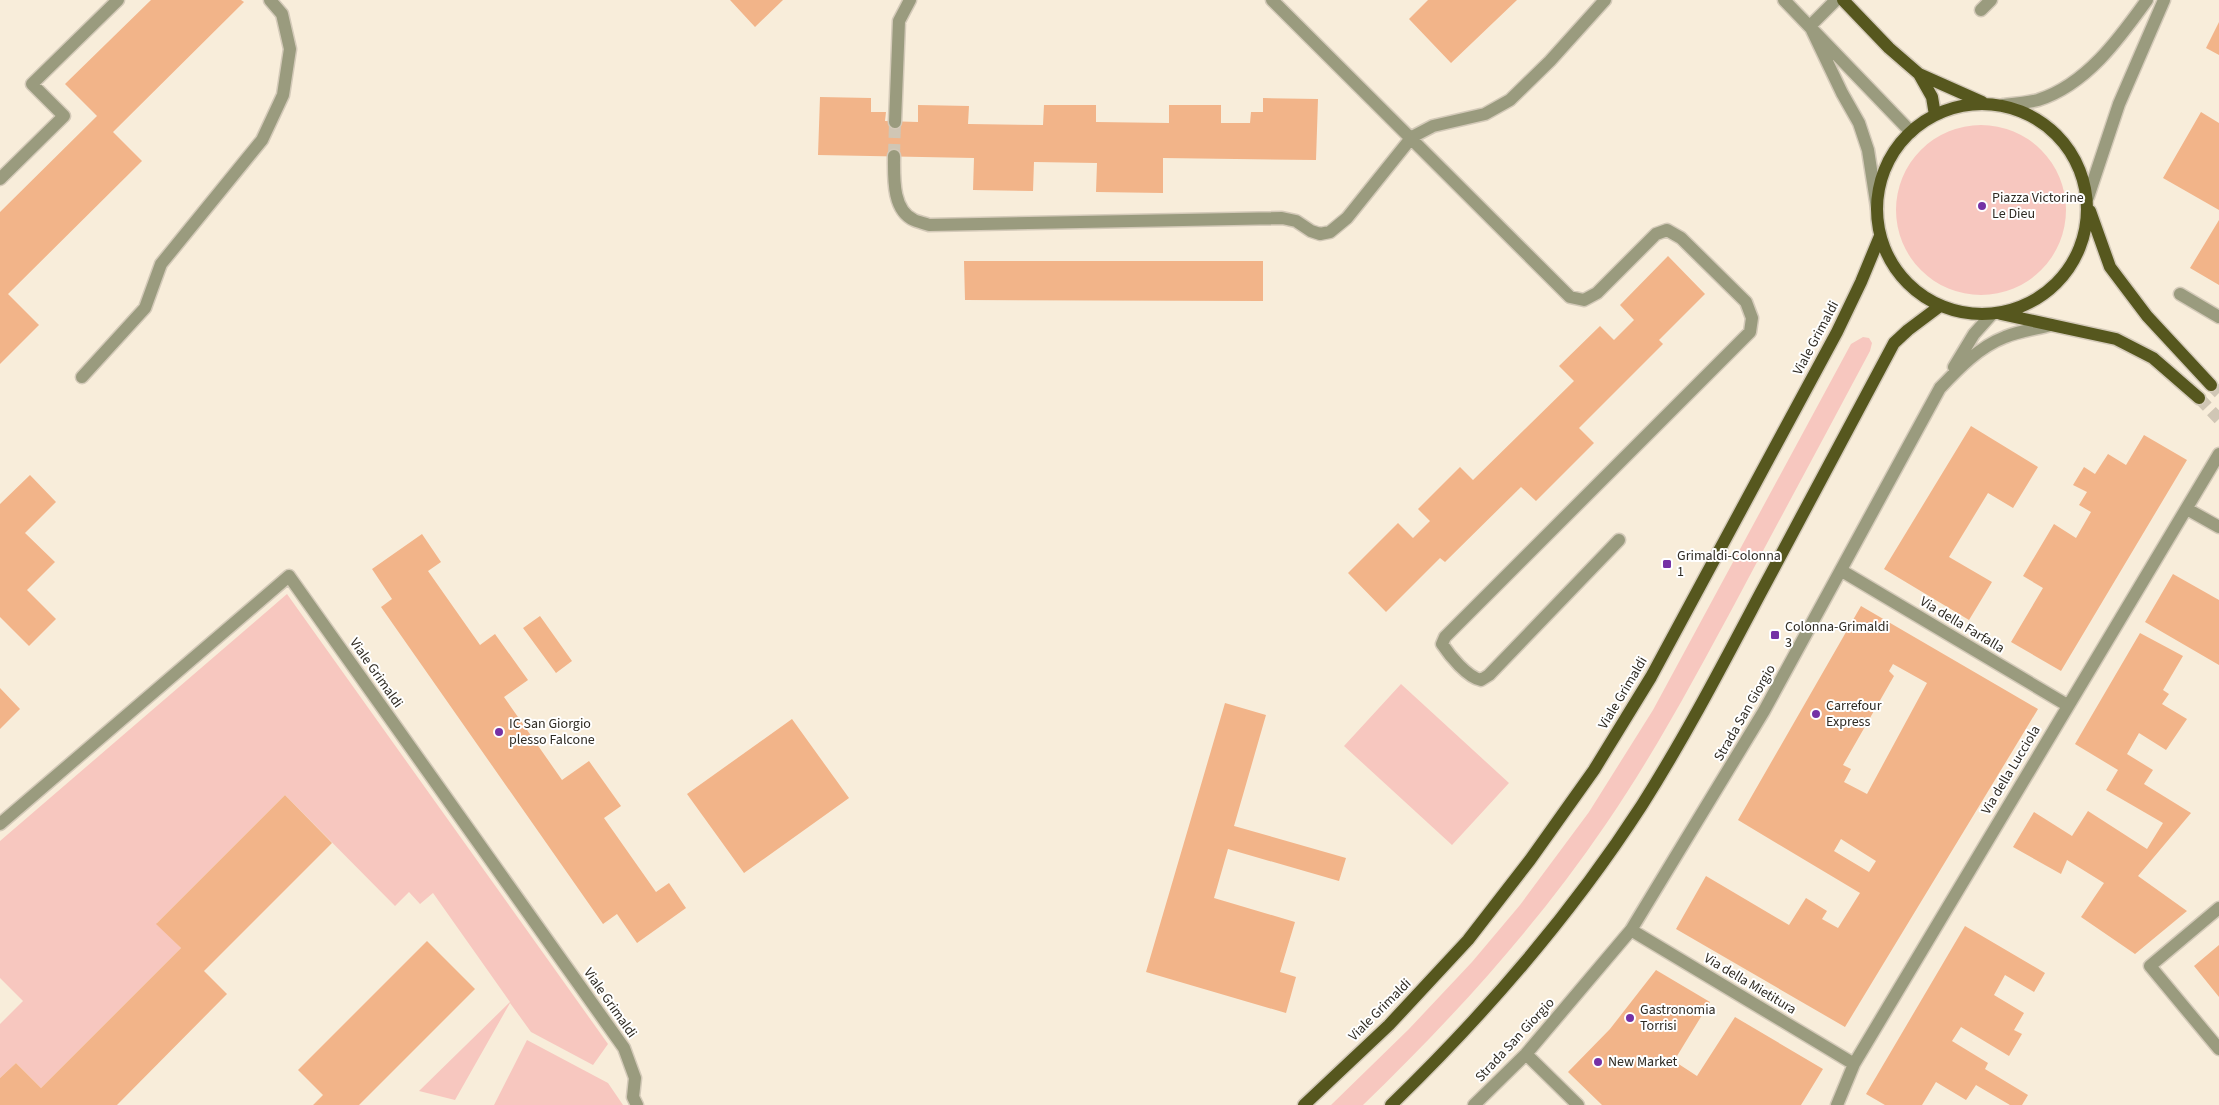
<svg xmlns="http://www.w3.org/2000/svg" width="2219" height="1105" font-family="'Source Sans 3',sans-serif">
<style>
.green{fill:#f7c7bf}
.building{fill:#f2b489;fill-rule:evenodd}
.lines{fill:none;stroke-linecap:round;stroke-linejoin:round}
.minor-tunnel{stroke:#d0c6b5;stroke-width:12;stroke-dasharray:12 6;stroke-linecap:butt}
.major-tunnel{stroke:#d0c6b5;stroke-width:12;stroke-dasharray:12 6;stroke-linecap:butt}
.minor-casing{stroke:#d4cab9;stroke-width:15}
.major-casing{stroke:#d4cab9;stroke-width:15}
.minor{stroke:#9a9b7e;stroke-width:12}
.major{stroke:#56571e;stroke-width:12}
.poi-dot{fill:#7531a5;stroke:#fff;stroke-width:2}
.labels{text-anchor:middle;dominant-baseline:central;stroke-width:4;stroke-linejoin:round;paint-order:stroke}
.poi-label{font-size:14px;fill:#2f2b23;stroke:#fff;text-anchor:start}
.street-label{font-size:14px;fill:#2f2b23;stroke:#fff}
</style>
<rect width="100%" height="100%" fill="#f8edda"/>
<!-- green -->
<path class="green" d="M1896 210a85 85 0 1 1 170 0a85 85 0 1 1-170 0Z
M 1863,337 L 1869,338 L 1872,343 L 1870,351 C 1827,432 1783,513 1740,594 C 1698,672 1656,751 1606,824 C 1536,927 1452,1019 1363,1105 L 1331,1105 L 1409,1029 L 1472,962 L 1520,905 L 1589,812 L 1653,710 L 1851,344 Z
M 287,594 L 608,1044 L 593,1065 L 531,1032 L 510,1003 L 455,1100 L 419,1091 L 510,1002 L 433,893 L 420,904 L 409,892 L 395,906 L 285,795 L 157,923 L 181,948 L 41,1088 L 16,1063 L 0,1078 L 0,1024 L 23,1001 L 0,978 L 0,841 Z
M 1401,684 L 1509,783 L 1452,845 L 1344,746 Z
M 527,1040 L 608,1083 L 623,1105 L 494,1105 Z"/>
<!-- building -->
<path class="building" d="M 151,0 L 241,0 L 244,2 L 113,132 L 142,161 L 8,294 L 39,325 L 0,364 L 0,212 L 97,116 L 65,84 Z
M 730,0 L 783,0 L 755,27 Z
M 1428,0 L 1517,0 L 1451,63 L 1409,19 Z
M 2219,22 L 2219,55 L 2206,48 Z
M 820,97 L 871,98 L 871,112 L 886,112 L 885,121 L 918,122 L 918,105 L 969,106 L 968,124 L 1043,125 L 1044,105 L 1096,105 L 1096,122 L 1169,123 L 1169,105 L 1221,105 L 1221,123 L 1250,123 L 1251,112 L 1263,112 L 1263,98 L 1318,99 L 1316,160 L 1163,158 L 1163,193 L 1096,192 L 1097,163 L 1034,162 L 1033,191 L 973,190 L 974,158 L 818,155 Z
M 2201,112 L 2219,123 L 2219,210 L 2163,178 Z
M 2219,220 L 2219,285 L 2190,268 Z
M 1668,256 L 1705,294 L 1659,340 L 1663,344 L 1579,428 L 1594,443 L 1536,501 L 1521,487 L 1445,562 L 1440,558 L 1386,612 L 1348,573 L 1398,523 L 1413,538 L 1430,521 L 1418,509 L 1460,467 L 1473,480 L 1574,381 L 1559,366 L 1600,326 L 1614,340 L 1634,320 L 1620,305 Z
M 964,261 L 1263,261 L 1263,301 L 965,300 Z
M 1971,426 L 2038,467 L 2013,508 L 1988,493 L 1949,557 L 1992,582 L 1969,620 L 1884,569 Z
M 2144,435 L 2187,460 L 2061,671 L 2011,642 L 2043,588 L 2023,576 L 2054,524 L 2076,538 L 2091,512 L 2079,505 L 2087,492 L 2073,485 L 2084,467 L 2095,474 L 2108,454 L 2126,465 Z
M 30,475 L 56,502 L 25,533 L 55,562 L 27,590 L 56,619 L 29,646 L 0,617 L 0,504 Z
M 422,534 L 441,562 L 428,571 L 480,645 L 495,634 L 528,680 L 504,697 L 562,780 L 589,761 L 621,806 L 604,818 L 656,892 L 669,883 L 686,908 L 637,943 L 617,914 L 603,924 L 381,607 L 392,599 L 372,569 Z
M 2173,574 L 2219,600 L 2219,665 L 2145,622 Z
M 1861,606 L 2038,709 L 1845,1027 L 1676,929 L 1706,876 L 1789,925 L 1806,898 L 1827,911 L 1822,919 L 1838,928 L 1860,893 L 1738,820 ZM 1893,664 L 1927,683 L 1867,794 L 1844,782 L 1851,769 L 1843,765 L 1894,676 L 1889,671 ZM 1841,839 L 1876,861 L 1869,872 L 1834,851 Z
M 540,616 L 572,661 L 556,673 L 523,628 Z
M 2140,633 L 2183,656 L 2163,690 L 2169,694 L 2162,704 L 2187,719 L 2166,750 L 2139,733 L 2127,754 L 2153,770 L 2144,784 L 2191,813 L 2138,876 L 2187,911 L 2135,954 L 2081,917 L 2104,883 L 2067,860 L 2061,874 L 2013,847 L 2034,812 L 2072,836 L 2088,811 L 2147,849 L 2163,823 L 2106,790 L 2118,770 L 2075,744 Z
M 0,688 L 20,709 L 0,729 Z
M 1225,703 L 1266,715 L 1234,826 L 1346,858 L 1339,881 L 1228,849 L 1214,898 L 1295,922 L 1280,972 L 1296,977 L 1286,1013 L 1146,972 Z
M 792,719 L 849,798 L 744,873 L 687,794 Z
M 285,795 L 332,843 L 204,971 L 227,994 L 117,1105 L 0,1105 L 0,1078 L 16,1063 L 41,1088 L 181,948 L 156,924 Z
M 1965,926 L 2045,973 L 2034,992 L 2005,975 L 1994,995 L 2024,1013 L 2014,1030 L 2022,1034 L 2009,1056 L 1961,1027 L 1952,1041 L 1988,1063 L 1985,1069 L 2028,1095 L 2022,1105 L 2010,1105 L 1976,1085 L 1966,1100 L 1936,1082 L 1922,1105 L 1885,1105 L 1866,1094 Z
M 427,941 L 475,989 L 359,1105 L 313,1105 L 323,1095 L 298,1070 Z
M 2219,945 L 2219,997 L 2194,966 Z
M 1656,970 L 1710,1002 L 1674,1061 L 1697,1076 L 1735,1017 L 1823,1069 L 1801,1105 L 1602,1105 L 1568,1072 L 1610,1029 Z"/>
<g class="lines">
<!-- minor-tunnel -->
<path class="minor-tunnel" d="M 894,156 L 895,122"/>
<!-- major-tunnel -->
<path class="major-tunnel" d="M 2211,385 L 2219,393
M 2199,398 L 2219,419"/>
<defs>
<path id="minor" d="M 1272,0 L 1570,297 L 1584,300 L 1597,293 L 1656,234 L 1667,230 L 1681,238 L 1746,302 L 1752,318 L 1750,332 L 1445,637 L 1442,644 C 1450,656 1467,677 1481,680 L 1489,675 L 1619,540
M 1784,0 L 1911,132
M 1981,10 L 1991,0
M 1810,26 L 1842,93 L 1859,123 L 1868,150 L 1877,208
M 1810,26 L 1836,0
M 2003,105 C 2014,104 2027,103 2038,100 C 2086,85 2119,39 2147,0
M 895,122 L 899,21 L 910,0
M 894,156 C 894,177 892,210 914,220 C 918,222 924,223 929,225 L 1282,218 L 1296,221 L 1311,231 L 1320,234 L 1330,232 L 1347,218 L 1412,137 L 1433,126 L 1485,114 L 1510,100 L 1550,61 L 1605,0
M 0,179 L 64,116 L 32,84 L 118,0
M 2088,197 L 2119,104 L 2164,0
M 2180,294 L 2219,317
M 1954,367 L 1974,334 L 1992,314
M 82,377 L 145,308 L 161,264 L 262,140 L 283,95 L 290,49 L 282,14 L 270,0
M 2187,509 L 2219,527
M 1842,571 L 2067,705
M 0,824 L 289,576 L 624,1048 L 635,1078 L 633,1097 L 637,1105
M 2219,908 L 2150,966 L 2219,1049
M 1631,930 L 1854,1064
M 1526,1054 L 1578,1105
M 1474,1105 L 1526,1054 L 1631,930 L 1764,711 L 1940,388 C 1959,368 1979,347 2005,337 C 2019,331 2036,329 2051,325
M 1837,1105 L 1854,1064 L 2219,454"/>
<path id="major" d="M 1843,0 L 1889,48 L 1919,74 L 1982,102
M 1919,74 L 1932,97 L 1935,115
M1877 209a105 105 0 1 1 210 0a105 105 0 1 1-210 0Z
M 2090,211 L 2110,267 L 2147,316 L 2211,385
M 2001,314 L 2116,339 L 2153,358 L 2199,398
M 1304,1105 L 1389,1025 L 1468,940 L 1530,860 L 1594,770 L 1651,677 L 1837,332 L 1861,282 L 1880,236
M 1391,1105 C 1485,1014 1571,915 1642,805 C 1685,737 1722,666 1759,596 C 1804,512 1849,428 1894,343 L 1908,330 L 1940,306"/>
</defs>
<!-- minor casing -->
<use href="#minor" class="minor-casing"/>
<!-- major casing -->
<use href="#major" class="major-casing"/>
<!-- minor -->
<use href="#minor" class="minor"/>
<!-- major -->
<use href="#major" class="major"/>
</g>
<!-- markers -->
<g class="poi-dot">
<circle cx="1982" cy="206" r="5"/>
<rect x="1662" y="559" width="10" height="10" rx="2.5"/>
<rect x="1770" y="630" width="10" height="10" rx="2.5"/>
<circle cx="1816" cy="714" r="5"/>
<circle cx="499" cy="732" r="5"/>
<circle cx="1630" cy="1018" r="5"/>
<circle cx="1598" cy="1062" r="5"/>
</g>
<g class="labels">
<!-- poi labels -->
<g class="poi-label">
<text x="1992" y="198">Piazza Victorine<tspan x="1992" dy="16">Le Dieu</tspan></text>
<text x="1677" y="556">Grimaldi-Colonna<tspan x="1677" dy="16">1</tspan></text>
<text x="1785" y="627">Colonna-Grimaldi<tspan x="1785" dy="16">3</tspan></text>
<text x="1826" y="706">Carrefour<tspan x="1826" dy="16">Express</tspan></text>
<text x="509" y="724">IC San Giorgio<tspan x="509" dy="16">plesso Falcone</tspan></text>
<text x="1640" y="1010">Gastronomia<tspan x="1640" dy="16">Torrisi</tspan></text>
<text x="1608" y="1062">New Market</text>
</g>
<!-- street labels -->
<g class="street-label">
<text transform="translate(1816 338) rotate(-62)">Viale Grimaldi</text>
<text transform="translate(1962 625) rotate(31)">Via della Farfalla</text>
<text transform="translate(376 673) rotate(55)">Viale Grimaldi</text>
<text transform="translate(1623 693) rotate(-59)">Viale Grimaldi</text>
<text transform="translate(1745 713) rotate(-60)">Strada San Giorgio</text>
<text transform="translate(2011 770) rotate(-59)">Via della Lucciola</text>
<text transform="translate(1750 984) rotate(31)">Via della Mietitura</text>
<text transform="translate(610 1003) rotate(55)">Viale Grimaldi</text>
<text transform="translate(1380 1010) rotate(-45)">Viale Grimaldi</text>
<text transform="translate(1515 1040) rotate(-47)">Strada San Giorgio</text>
</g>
</g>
</svg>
